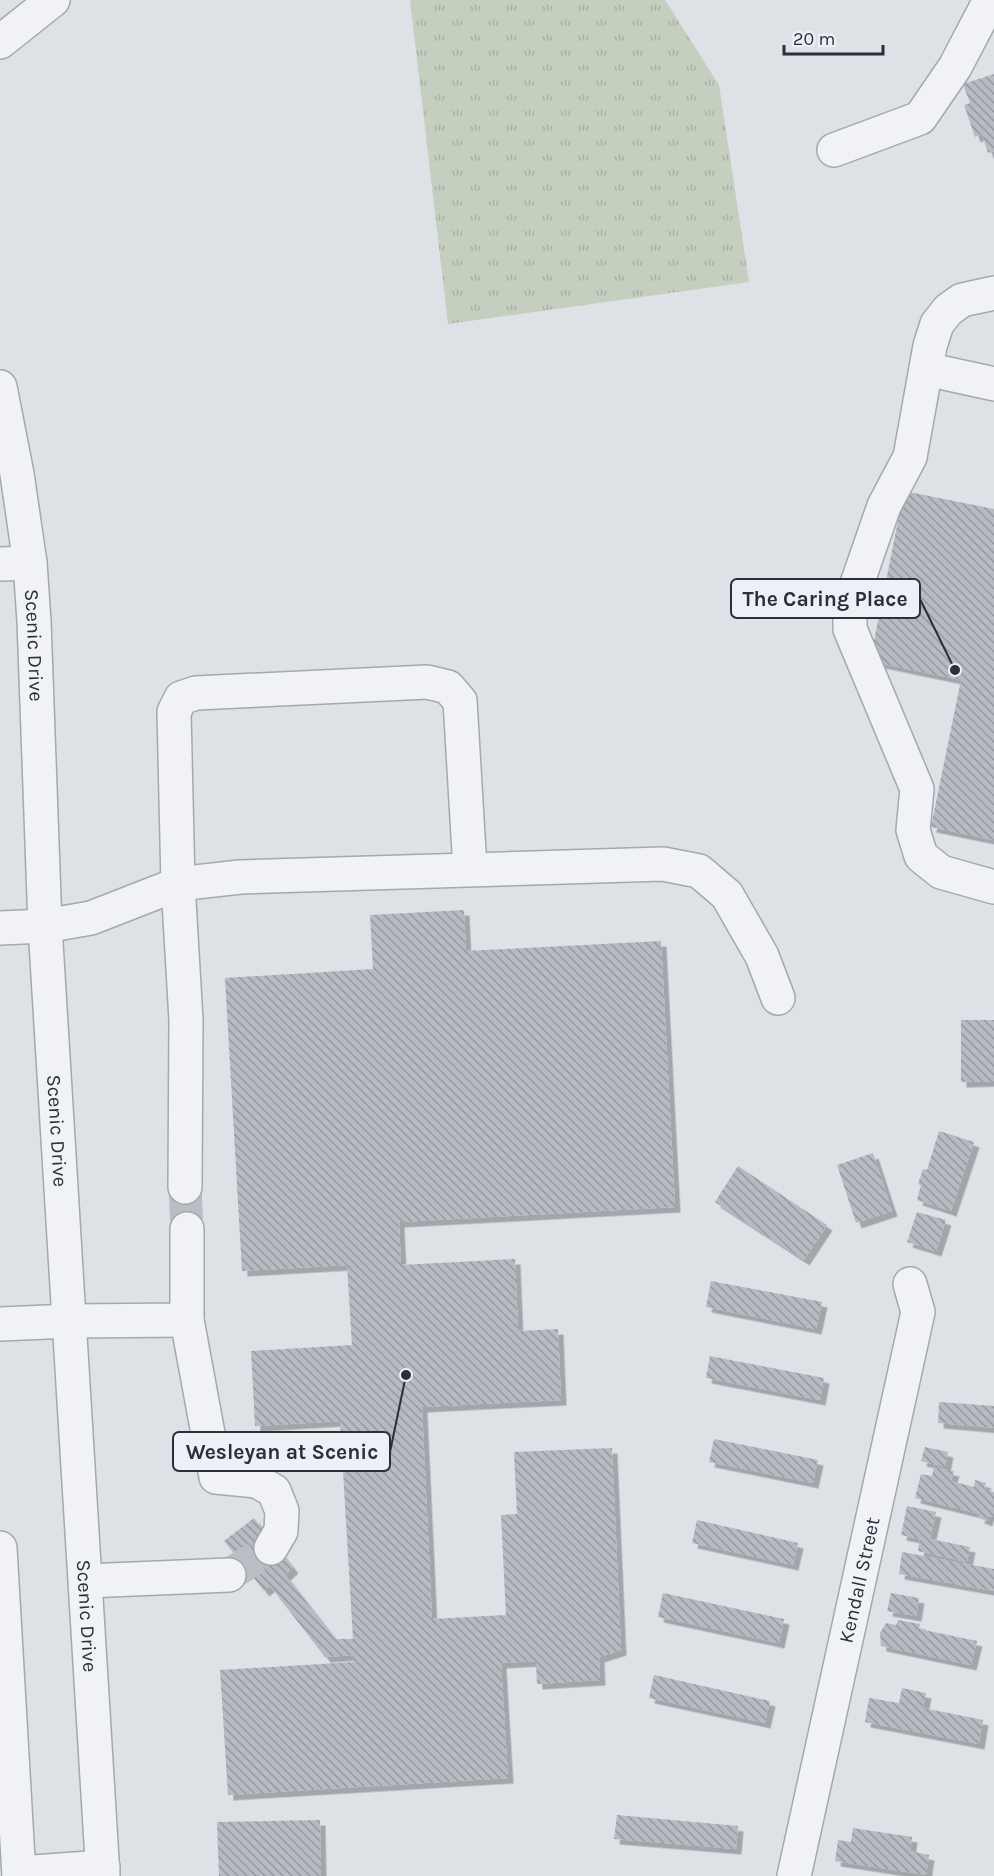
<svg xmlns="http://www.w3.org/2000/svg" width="994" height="1876" font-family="Karla,sans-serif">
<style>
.park{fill:url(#park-tufts)}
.building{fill:url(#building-back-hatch);filter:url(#shadow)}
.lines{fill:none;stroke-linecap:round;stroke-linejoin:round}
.minor-tunnel{stroke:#babdc4;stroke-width:33;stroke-dasharray:33 16;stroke-linecap:butt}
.minor-casing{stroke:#a4a8af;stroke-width:36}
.minor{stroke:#f0f2f5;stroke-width:33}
.labels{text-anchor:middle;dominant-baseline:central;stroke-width:5;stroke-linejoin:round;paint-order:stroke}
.street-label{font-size:20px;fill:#292f3b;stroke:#edf0f4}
.leader{fill:none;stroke:#292f3b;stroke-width:2}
.callout-dot{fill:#292f3b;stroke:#edf0f4;stroke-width:2}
.callout{fill:#edf0f4;stroke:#292f3b;stroke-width:2}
.callout-label{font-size:21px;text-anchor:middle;font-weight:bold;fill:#292f3b}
</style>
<defs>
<pattern id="park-tufts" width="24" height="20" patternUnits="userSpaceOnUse" patternTransform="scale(1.5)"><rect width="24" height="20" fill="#c4cfc0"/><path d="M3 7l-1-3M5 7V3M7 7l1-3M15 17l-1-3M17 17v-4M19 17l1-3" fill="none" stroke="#a8b2a6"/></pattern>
<pattern id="building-back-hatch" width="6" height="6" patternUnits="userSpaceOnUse" patternTransform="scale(1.5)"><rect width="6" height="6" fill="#b6bac2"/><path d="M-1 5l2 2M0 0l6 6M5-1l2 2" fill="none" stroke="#94989f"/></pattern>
<filter id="shadow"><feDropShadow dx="5.5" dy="5.5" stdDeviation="0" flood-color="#0004"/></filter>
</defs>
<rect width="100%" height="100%" fill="#dee1e6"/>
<!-- park -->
<path class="park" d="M 410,0 L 665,0 L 719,85 L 749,282 L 448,324 Z"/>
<!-- building -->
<path class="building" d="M 994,74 L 994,151 L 988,153 L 982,134 L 975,137 L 964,105 L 970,103 L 963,84 Z
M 904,491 L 994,509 L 994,840 L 931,827 L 961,680 L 870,661 Z
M 464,910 L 466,951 L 661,941 L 675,1207 L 399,1222 L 401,1265 L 515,1259 L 518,1331 L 558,1329 L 561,1400 L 422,1407 L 432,1619 L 506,1615 L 501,1515 L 517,1514 L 514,1452 L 612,1448 L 621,1650 L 599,1657 L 600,1680 L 537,1684 L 536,1661 L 501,1663 L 508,1778 L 228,1795 L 220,1670 L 354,1662 L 354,1655 L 325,1657 L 270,1586 L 264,1591 L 224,1541 L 254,1518 L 293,1568 L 285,1575 L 335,1639 L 353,1639 L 340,1421 L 255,1426 L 251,1351 L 352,1345 L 347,1265 L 242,1271 L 225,978 L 373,969 L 370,915 Z
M 961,1020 L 994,1020 L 994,1081 L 961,1082 Z
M 939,1131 L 974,1142 L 951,1211 L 917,1200 L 921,1185 L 918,1184 L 923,1169 L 927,1170 Z
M 873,1153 L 892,1211 L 856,1223 L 837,1165 Z
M 738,1166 L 827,1225 L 804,1260 L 715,1202 Z
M 917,1212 L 946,1220 L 936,1251 L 907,1242 Z
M 711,1281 L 822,1302 L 816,1329 L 706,1307 Z
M 710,1356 L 824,1378 L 820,1400 L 706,1378 Z
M 939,1402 L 994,1406 L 994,1428 L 938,1423 Z
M 714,1439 L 818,1460 L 813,1483 L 709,1462 Z
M 925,1447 L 948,1452 L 945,1467 L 921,1461 Z
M 934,1467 L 954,1471 L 951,1481 L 974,1487 L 975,1480 L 986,1483 L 984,1489 L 994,1492 L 994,1517 L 988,1516 L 987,1521 L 979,1518 L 980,1514 L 915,1498 L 921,1474 L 932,1476 Z
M 907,1506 L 936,1512 L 930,1539 L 970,1547 L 967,1562 L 918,1551 L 920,1539 L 901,1535 Z
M 697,1520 L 798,1543 L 793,1565 L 692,1543 Z
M 902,1552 L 994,1569 L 994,1591 L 899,1574 Z
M 663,1593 L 784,1619 L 779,1643 L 658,1617 Z
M 891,1593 L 919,1598 L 916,1616 L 887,1611 Z
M 898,1620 L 920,1624 L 919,1629 L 977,1641 L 971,1665 L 881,1646 L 880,1633 L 886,1623 L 896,1625 Z
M 654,1675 L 770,1701 L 765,1723 L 649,1698 Z
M 902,1688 L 926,1693 L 923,1708 L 983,1720 L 979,1744 L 865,1722 L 869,1698 L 899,1703 Z
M 617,1815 L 738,1826 L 736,1849 L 614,1839 Z
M 320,1820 L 321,1876 L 219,1876 L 217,1822 Z
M 853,1828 L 912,1837 L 910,1851 L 929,1855 L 926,1875 L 835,1861 L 838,1840 L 851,1842 Z"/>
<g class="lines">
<!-- minor-tunnel -->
<path class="minor-tunnel" d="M 185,1187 L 187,1229
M 229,1575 L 271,1548"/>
<defs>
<g id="minor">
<path d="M 0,42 L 53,0"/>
<path d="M 834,150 L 920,118 L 955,67 L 990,0"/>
<path d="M 994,293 L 962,300 L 948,310 L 937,324 L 930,346 L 910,457 L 884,506 L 850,604 L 850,629 L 917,789 L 913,830 L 921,856 L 941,872 L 994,887"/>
<path d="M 926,369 L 994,384"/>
<path id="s1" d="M 0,387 L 17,474 L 30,563 L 34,621 L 45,926 L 103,1876"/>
<path d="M 0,564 L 30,563"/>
<path d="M 0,928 L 45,926 L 91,918 L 178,884 L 240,877 L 663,864 L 699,871 L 727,895 L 762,956 L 778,998"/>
<path d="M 185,1187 L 186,1020 L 178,884 L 174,712 L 181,698 L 196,693 L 427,682 L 448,687 L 460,701 L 470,869"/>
<path d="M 187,1320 L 216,1477 L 257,1481 L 274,1491 L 282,1511 L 281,1531 L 271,1548"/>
<path d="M 0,1324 L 71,1321 L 187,1320 L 187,1229"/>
<path d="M 0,1548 L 19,1876"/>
<path d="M 86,1581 L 229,1575"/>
<path d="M 19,1873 L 103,1867"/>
<path id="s2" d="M 794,1876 L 918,1312 L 910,1284"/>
</g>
</defs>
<!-- minor casing -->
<use href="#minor" class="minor-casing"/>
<!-- minor -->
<use href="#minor" class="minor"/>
</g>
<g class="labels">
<!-- street labels -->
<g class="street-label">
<text stroke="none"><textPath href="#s1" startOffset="261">Scenic Drive</textPath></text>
<text stroke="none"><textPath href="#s1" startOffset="747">Scenic Drive</textPath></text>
<text stroke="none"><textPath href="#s2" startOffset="303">Kendall Street</textPath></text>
<text stroke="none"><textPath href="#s1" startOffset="1233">Scenic Drive</textPath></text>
</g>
</g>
<!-- callouts -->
<path class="leader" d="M955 670L920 599M406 1375L390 1452"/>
<g class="callout-dot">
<circle cx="955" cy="670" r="6"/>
<circle cx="406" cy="1375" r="6"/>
</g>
<g class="callout">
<rect x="731" y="579" width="189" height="39" rx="6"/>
<rect x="173" y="1432" width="217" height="39" rx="6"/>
</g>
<g class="callout-label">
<text x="825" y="606">The Caring Place</text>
<text x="282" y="1459">Wesleyan at Scenic</text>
</g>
<!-- scale -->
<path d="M784 45v9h99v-9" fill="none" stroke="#292f3b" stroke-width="3"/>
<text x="793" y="45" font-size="18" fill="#292f3b" stroke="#edf0f4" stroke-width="4.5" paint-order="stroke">20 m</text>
</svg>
